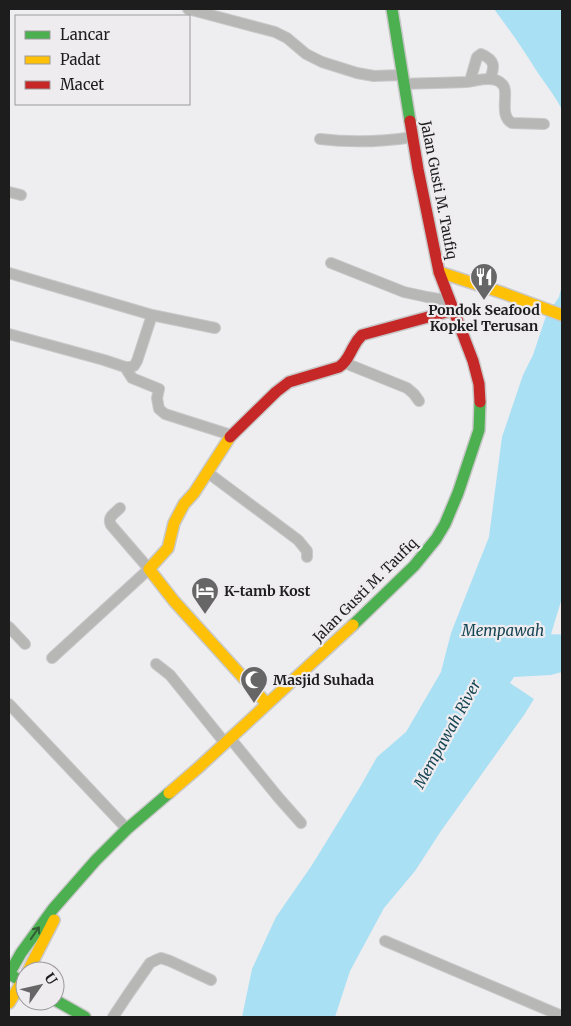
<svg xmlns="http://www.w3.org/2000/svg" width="571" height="1026" font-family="Merriweather,serif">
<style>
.water{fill:#a9e0f4}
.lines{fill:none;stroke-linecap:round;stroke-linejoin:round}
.river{stroke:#a9e0f4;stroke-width:19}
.street-casing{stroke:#c9c8c9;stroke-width:12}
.fast-casing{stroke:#c9c8c9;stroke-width:14}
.slow-casing{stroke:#c9c8c9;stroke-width:14}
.jam-casing{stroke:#c9c8c9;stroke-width:14}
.street{stroke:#b7b7b6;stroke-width:10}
.fast{stroke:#4caf50;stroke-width:11}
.slow{stroke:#ffc107;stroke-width:11}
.jam{stroke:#c62828;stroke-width:11}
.oneway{stroke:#335f34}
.labels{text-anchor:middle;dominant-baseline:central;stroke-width:4.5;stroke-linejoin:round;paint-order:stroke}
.street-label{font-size:14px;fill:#1e1d1e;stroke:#efecf0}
.poi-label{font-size:14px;font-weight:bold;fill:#1e1d1e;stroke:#efecf0;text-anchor:start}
.water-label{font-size:15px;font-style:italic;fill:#164553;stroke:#efecf0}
</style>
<rect width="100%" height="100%" fill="#eeedef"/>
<!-- water -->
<path class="water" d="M 494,9 L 562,9 L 562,110 C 555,95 545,84 536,70 C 523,49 509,29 494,9 Z
M 562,285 L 562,597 C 558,614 551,630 548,648 L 553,650 L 562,648 L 562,672 L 551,675 L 514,677 L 510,683 L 534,699 L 524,715 L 441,831 L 415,871 L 384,908 L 350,971 L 335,1017 L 242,1017 L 252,969 L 276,917 L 312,865 L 360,787 L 377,757 L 406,732 L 441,672 L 451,633 L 489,537 L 502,437 L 523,375 L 533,355 L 546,316 L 559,297 Z"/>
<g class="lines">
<!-- river -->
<path class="river" d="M 524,643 L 562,644"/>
<defs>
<path id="street" d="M 188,9 L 275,32 L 287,38 L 306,54 L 322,62 L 357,73 L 374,76 L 403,75
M 470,81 L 477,57 L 481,54 C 495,60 495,66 490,79
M 404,84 C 425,83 445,83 466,82 C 476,81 486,77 496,80 C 501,82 505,86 505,91 C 506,102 501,117 512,123 L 544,124
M 320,139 C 352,143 381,142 413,137
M 9,192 L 21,195
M 331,263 L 404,292 L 427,297 L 450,301
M 9,273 L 152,315 L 215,328
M 9,334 L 104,360 L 125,367 L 130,367 L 134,366 L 137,361 L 152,315
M 345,363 L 407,388 L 414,394 L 419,401
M 125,367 L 132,378 L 159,389 L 157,398 L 159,409 L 165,414 L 231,435
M 207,472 L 298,540 L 307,551 L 307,557
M 9,627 L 25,644
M 52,658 L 149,569 L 111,525 C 107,517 114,514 120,508
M 156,664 L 170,675 L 225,743
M 9,704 L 127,829
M 230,738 L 278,797 L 301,823
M 385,941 L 562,1016
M 113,1017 L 129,993 L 150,963 L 156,960 L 161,958 L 170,961 L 211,980"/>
<path id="fast" d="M 392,9 L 410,121
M 353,625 L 414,566 L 436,539 L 445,524 L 458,493 L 479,430 L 480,402
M 25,983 L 9,974 L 21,953 L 53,909 L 96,860 L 127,829 L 169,793
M 55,1000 L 85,1017"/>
<path id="slow" d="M 439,272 L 503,293 L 562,315
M 230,437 L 194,493 L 184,504 L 174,523 L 168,548 L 149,569 L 174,601 L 267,704
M 169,793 L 198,768 L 353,625
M 28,971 L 54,920
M 9,1003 L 25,977"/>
<path id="jam" d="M 410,121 L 418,169 L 439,272 L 473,361 L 479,384 L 480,402
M 230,437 L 276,392 L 289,382 L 339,367 C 348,361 349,354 354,346 C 356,342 359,338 362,335 L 454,310"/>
</defs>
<!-- street casing -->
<use href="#street" class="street-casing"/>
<!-- fast casing -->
<use href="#fast" class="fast-casing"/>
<!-- slow casing -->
<use href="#slow" class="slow-casing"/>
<!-- jam casing -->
<use href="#jam" class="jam-casing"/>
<!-- street -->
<use href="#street" class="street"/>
<!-- fast -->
<use href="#fast" class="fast"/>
<!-- slow -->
<use href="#slow" class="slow"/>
<!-- jam -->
<use href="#jam" class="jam"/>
</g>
<!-- one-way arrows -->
<defs><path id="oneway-shaft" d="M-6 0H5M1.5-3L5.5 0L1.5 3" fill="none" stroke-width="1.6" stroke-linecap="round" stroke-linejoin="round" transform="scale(1.25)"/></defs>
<use class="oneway" href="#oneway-shaft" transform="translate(35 933) rotate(-55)"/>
<!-- icons -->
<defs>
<symbol id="restaurant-pin" viewBox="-11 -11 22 30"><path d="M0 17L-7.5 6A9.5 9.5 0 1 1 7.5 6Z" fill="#676667" stroke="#efecf0"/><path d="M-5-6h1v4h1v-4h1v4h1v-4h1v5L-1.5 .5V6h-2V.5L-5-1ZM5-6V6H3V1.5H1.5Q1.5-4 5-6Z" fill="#fff"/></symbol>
<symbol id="hotel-pin" viewBox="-11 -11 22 30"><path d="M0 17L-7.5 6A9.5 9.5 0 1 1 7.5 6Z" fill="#676667" stroke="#efecf0"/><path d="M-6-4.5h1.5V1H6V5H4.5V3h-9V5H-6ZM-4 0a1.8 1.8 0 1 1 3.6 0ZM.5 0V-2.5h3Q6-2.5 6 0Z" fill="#fff"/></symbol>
<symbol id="mosque-pin" viewBox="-11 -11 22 30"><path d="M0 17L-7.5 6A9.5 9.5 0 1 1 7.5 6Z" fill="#676667" stroke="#efecf0"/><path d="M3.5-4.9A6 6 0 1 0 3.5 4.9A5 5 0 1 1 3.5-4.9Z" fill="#fff"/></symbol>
</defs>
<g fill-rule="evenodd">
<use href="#restaurant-pin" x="468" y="261" width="32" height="43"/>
<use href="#hotel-pin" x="189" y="575" width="32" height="43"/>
<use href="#mosque-pin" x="238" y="664" width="32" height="43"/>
</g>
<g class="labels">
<!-- street labels -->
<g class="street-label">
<text transform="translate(439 190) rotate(79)">Jalan Gusti M. Taufiq</text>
<text transform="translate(365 590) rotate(-45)">Jalan Gusti M. Taufiq</text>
</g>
<!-- poi labels -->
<g class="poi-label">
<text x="484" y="310" text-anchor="middle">Pondok Seafood<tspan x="484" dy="16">Kopkel Terusan</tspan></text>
<text x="224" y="591">K-tamb Kost</text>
<text x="273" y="680">Masjid Suhada</text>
</g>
<!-- water labels -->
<g class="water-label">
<text x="503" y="630">Mempawah</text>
<text transform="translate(447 734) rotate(-61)">Mempawah River</text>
</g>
</g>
<!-- border -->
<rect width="571" height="1026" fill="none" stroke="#1e1d1e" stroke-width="20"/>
<!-- legend -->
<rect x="15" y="15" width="175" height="90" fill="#efecf0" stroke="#9b999c"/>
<rect x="25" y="31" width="25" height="8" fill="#4caf50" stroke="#9b999c"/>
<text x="60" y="40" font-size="15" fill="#1e1d1e">Lancar</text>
<rect x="25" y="56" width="25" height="8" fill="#ffc107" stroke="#9b999c"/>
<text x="60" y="65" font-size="15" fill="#1e1d1e">Padat</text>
<rect x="25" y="81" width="25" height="8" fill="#c62828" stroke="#9b999c"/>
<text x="60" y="90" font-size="15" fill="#1e1d1e">Macet</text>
<!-- north arrow -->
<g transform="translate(40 986) rotate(56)"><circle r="24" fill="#efecf0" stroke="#9b999c"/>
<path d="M0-4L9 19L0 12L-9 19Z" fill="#676667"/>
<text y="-8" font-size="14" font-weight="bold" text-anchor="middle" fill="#1e1d1e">U</text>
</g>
</svg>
